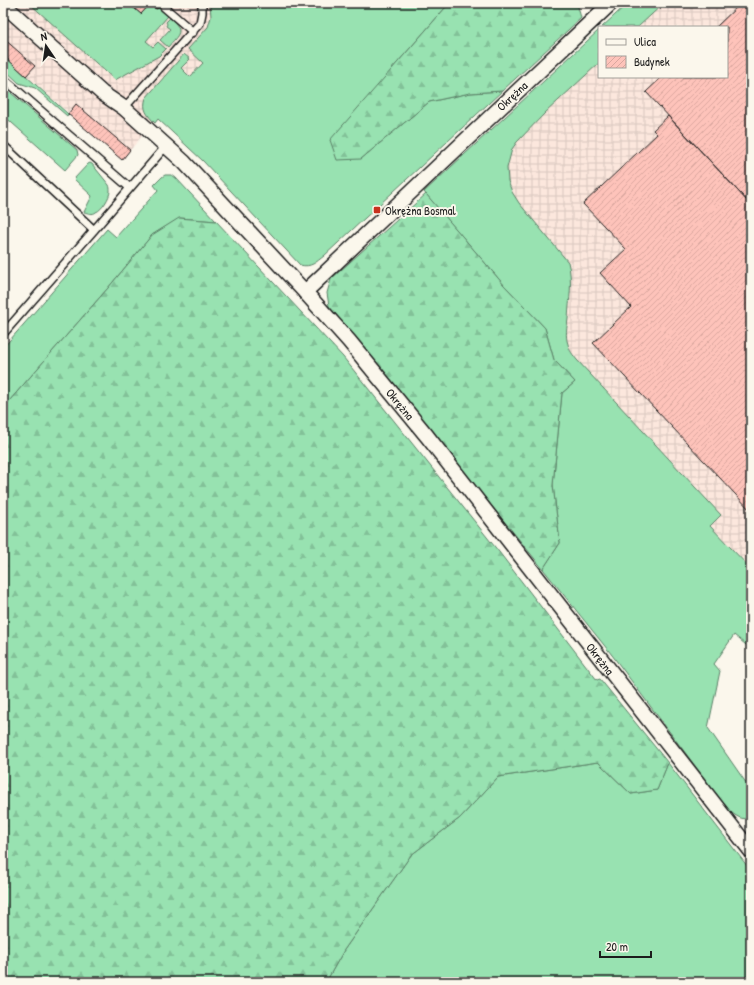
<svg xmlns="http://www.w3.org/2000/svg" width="754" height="985" font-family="'Patrick Hand',sans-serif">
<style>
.industrial{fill:url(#industrial-grid)}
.grass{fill:#98e2b1;stroke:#5a7f66}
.forest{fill:url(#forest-firs);stroke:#5a7f66}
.building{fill:url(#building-hatch);stroke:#1c1c1c}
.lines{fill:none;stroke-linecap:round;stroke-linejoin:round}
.lane-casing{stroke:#1c1c1c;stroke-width:10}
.street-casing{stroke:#1c1c1c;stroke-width:17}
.lane{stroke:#fbf7ec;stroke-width:7}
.street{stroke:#fbf7ec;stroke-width:14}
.poi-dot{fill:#c8321e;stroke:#fbf7ec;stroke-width:1.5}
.labels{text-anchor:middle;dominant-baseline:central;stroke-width:4;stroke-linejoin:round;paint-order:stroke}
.street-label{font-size:12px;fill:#1c1c1c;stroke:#fbf7ec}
.poi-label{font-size:12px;fill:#1c1c1c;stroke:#fbf7ec;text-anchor:start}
</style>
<defs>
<pattern id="industrial-grid" width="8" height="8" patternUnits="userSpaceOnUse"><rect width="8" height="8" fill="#fce7dd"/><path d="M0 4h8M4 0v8" fill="none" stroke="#d7c6bd"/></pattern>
<pattern id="forest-firs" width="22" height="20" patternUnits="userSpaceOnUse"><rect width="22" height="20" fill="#98e2b1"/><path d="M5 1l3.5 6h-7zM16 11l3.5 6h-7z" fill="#82c198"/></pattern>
<pattern id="building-hatch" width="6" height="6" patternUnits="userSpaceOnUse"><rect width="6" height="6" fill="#fec3ba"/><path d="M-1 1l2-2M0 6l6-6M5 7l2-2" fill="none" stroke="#d9a79f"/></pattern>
</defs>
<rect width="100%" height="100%" fill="#fbf7ec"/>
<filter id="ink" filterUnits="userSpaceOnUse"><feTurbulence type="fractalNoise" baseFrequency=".025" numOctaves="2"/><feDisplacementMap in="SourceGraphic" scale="8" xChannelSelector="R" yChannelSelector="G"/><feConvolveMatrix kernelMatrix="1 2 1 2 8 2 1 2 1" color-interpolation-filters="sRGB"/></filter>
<g filter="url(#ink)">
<!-- industrial -->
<path class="industrial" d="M 3,3 L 230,3 L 234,34 L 147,130 L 122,160 L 3,55 Z
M 633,3 L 751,3 L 751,569 L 554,360 L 545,328 L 426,194 L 599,34 L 599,77 L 727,77 L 727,27 L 607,27 Z"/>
<!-- grass -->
<path class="grass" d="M 29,3 L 128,3 L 141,14 L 150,4 L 156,9 L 158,8 L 168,16 L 146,41 L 153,47 L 158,42 L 166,49 L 159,56 L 115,80 Z
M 210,3 L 452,3 L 446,7 L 391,70 L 361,159 L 429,102 L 470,93 L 502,91 L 324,256 C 316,262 311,268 300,265 L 203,161 L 158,119 L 155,123 C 147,115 142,109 146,98 L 184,54 L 190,59 L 181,68 L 190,77 L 203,63 L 188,49 L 208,27 L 211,17 Z
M 628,3 L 664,3 L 638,27 L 602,27 Z
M 170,18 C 185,31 179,34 168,47 L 160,40 L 170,29 L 166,26 L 167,24 L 166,22 Z
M 599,30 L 599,63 L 545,113 L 517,142 L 512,149 L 507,168 L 508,181 L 512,192 L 519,203 L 568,262 C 573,280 569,300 568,319 C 567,327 565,336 568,344 C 569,350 573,355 577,360 L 721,515 L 710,526 L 751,569 L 751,649 L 734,635 L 714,664 L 720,671 L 708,728 L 751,790 L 751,817 C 742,822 735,815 728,810 L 612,655 L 543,569 L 560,543 L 553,485 L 562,393 L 575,382 L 554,360 L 545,328 L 504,285 L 424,192 Z
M 3,55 L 68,114 L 67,116 L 35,88 L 19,83 L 3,68 Z
M 3,86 L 77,150 L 78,155 L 65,170 L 3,115 Z
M 90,163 L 92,164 L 109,185 C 110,187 110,189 110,191 C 110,197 102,210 96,212 C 93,215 88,213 84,212 L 92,196 L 74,179 L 88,164 Z
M 165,175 L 172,175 L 176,178 L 216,221 L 180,218 L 152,235 L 108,288 L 3,408 L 3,399 L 6,395 L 3,392 L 3,348 L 107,229 L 116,237 L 158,190 L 154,185 L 162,177 Z
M 598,762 L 631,794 L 657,790 L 668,763 L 751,871 L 751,982 L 326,982 L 344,950 L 411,855 L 460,818 L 498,777 Z"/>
<!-- forest -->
<path class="forest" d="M 452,3 L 577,3 L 581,18 L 502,91 L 470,93 L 429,102 L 361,159 L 337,160 L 330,140 L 446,7 Z
M 426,194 L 504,285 L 545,328 L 554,360 L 575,382 L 562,393 L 553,485 L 560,543 L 543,569 L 329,306 L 327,293 L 331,279 Z
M 179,218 L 216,221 L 343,357 L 499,552 L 597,680 L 600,679 L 668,763 L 657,790 L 631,794 L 598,762 L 498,777 L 460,818 L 411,855 L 344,950 L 326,982 L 3,982 L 3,408 L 108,288 L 152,235 Z"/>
<!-- building -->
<path class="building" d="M 128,3 L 162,3 L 157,9 L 150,4 L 141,14 Z
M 741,3 L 751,3 L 751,205 L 646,92 L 662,77 L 727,77 L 727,27 L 716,27 Z
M 3,38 L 35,66 L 26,76 L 3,55 Z
M 76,104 L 130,150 L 122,160 L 68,114 Z
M 668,116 L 751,205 L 751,511 L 593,343 L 631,307 L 600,273 L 626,249 L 583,204 L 657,134 L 653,130 Z"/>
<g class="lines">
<defs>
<path id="lane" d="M 164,7 L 193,32
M 3,78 L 130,188
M 124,108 L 200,23 L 202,13 L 202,3
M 3,145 L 94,230
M 3,334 L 94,230 L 166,146"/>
<g id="street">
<path id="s1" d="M 611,3 L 305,292 L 349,341 L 427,436 L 751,851"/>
<path d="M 3,4 L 102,93 L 124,108 L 184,162 L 305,292"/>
</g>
</defs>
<!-- lane casing -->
<use href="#lane" class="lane-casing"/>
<!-- street casing -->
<use href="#street" class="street-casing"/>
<!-- lane -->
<use href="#lane" class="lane"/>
<!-- street -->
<use href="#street" class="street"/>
</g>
</g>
<!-- markers -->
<rect class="poi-dot" x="373" y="206" width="8" height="8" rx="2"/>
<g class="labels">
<!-- street labels -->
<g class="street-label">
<text transform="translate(512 96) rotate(-43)">Okrężna</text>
<text stroke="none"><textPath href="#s1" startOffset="568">Okrężna</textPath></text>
<text stroke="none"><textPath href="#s1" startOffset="892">Okrężna</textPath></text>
</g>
<!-- poi labels -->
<g class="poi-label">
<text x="385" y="210">Okrężna Bosmal</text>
</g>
</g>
<!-- margin -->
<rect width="754" height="985" fill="none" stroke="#fbf7ec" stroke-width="16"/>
<rect x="8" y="8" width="738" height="969" fill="none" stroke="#1c1c1c" stroke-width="1.5" filter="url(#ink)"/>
<!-- legend -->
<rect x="598" y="26" width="130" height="52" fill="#fbf7ec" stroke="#a29f99"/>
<rect x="606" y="39" width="20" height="6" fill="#fbf7ec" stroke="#a29f99"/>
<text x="634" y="46" font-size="12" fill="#1c1c1c">Ulica</text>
<rect x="606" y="56" width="20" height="12" fill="url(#building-hatch)" stroke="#a29f99"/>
<text x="634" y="66" font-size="12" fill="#1c1c1c">Budynek</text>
<!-- north arrow -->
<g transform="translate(46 46) rotate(347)" stroke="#fbf7ec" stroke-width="3" paint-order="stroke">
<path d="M0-3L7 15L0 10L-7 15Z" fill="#1c1c1c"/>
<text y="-6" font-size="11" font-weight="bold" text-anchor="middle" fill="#1c1c1c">N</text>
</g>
<!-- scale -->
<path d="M600 951v6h51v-6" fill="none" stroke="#1c1c1c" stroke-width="2"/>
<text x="606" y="951" font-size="12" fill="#1c1c1c" stroke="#fbf7ec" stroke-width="3" paint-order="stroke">20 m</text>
</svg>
